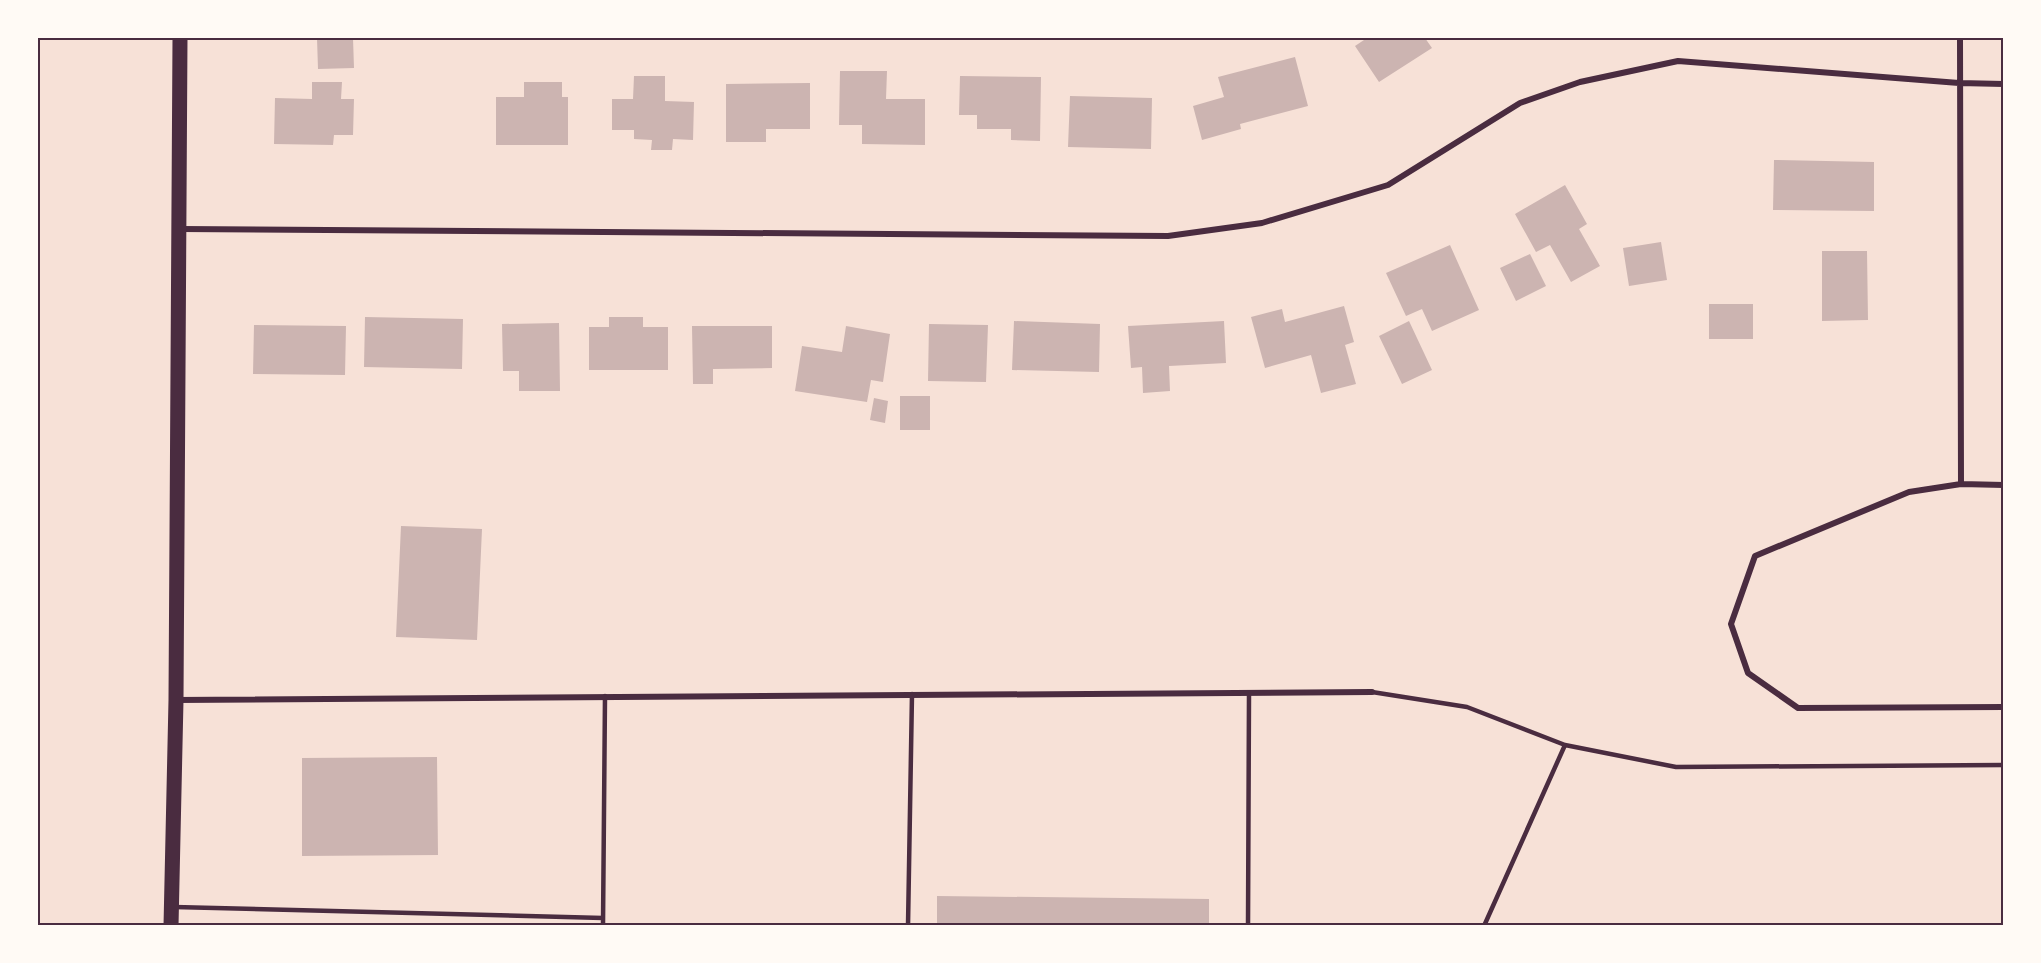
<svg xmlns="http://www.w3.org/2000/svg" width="2041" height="963" font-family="Helvetica,sans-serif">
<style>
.building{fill:#ccb4b1}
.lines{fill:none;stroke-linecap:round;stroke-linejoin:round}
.service{stroke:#4a2c40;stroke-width:4.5}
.minor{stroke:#4a2c40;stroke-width:6}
.primary{stroke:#4a2c40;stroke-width:15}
.neatline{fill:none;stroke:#4a2c40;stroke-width:2}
</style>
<rect width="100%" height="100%" fill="#f7e1d7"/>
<!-- building -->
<path class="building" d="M 317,38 L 353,38 L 354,68 L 318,69 Z
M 1367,38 L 1425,38 L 1432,48 L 1379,82 L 1355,46 Z
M 1295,57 L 1308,106 L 1240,124 L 1241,129 L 1202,140 L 1193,106 L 1224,97 L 1218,77 Z
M 840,71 L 887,71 L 886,99 L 925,99 L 925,145 L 862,144 L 862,125 L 839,125 Z
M 634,76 L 665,76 L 665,101 L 694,102 L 693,140 L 673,139 L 672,150 L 651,150 L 652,140 L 634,139 L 634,130 L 612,130 L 612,99 L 633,99 Z
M 960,76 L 1041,77 L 1040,141 L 1011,140 L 1011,129 L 977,129 L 977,115 L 959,115 Z
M 312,82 L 342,82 L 341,99 L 354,99 L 353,135 L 334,135 L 333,145 L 274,144 L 275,98 L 312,99 Z
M 524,82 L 562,82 L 562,97 L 568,97 L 568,145 L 496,145 L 496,97 L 524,97 Z
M 810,83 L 810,129 L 766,129 L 766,142 L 726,142 L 726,84 Z
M 1070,96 L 1152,98 L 1151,149 L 1068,147 Z
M 1774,160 L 1874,162 L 1874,211 L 1773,210 Z
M 1565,185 L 1587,224 L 1579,229 L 1600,266 L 1571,282 L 1550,245 L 1536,252 L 1515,214 Z
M 1661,242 L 1667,280 L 1629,286 L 1623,248 Z
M 1450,245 L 1479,310 L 1432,331 L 1422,309 L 1406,316 L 1386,273 Z
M 1822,251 L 1867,251 L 1868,320 L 1822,321 Z
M 1530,254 L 1546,286 L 1516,301 L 1500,268 Z
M 1709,304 L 1753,304 L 1753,339 L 1709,339 Z
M 1344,306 L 1354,342 L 1345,345 L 1356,384 L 1321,393 L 1311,355 L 1265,368 L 1251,317 L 1282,309 L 1285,322 Z
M 365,317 L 463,319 L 462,369 L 364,367 Z
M 609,317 L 643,317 L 643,327 L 668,327 L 668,370 L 589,370 L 589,327 L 609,327 Z
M 1014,321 L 1100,324 L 1099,372 L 1012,370 Z
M 1224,321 L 1226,363 L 1169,366 L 1170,391 L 1143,393 L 1142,367 L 1131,368 L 1128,326 Z
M 1409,321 L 1432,370 L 1402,384 L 1379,336 Z
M 559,323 L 560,391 L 519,391 L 519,371 L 503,371 L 502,324 Z
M 929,324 L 988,325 L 986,382 L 928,381 Z
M 254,325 L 346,326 L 345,375 L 253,374 Z
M 692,326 L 772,326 L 772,368 L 713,369 L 713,384 L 693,384 Z
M 846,326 L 890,334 L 883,382 L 871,380 L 867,402 L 795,391 L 802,346 L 842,352 Z
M 900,396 L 930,396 L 930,430 L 900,430 Z
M 874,398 L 888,401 L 885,423 L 870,420 Z
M 401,526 L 482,529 L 477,640 L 396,637 Z
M 437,757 L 438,855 L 302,856 L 302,758 Z
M 937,896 L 1209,899 L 1209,926 L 937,926 Z"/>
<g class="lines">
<!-- service -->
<path class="service" d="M 1372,692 L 1467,707 L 1565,745 L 1676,767 L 2004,765
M 174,907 L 603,918
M 603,926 L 605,696
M 908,926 L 912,694
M 1248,926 L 1249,693
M 1484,926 L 1565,745"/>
<!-- minor -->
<path class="minor" d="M 1960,38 L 1961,484
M 181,229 L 1168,236 L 1262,223 L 1388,185 L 1520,103 L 1580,82 L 1678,61 L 1959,83 L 2004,84
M 2004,485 L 1961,484 L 1909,492 L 1755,556 L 1731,624 L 1748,673 L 1798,708 L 2004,707
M 176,700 L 1372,692"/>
<!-- primary -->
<path class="primary" d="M 171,926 L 176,700 L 180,38"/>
</g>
<!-- border -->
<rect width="2041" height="963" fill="none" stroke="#fffaf5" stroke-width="78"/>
<rect x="39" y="39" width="1963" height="885" class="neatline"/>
</svg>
